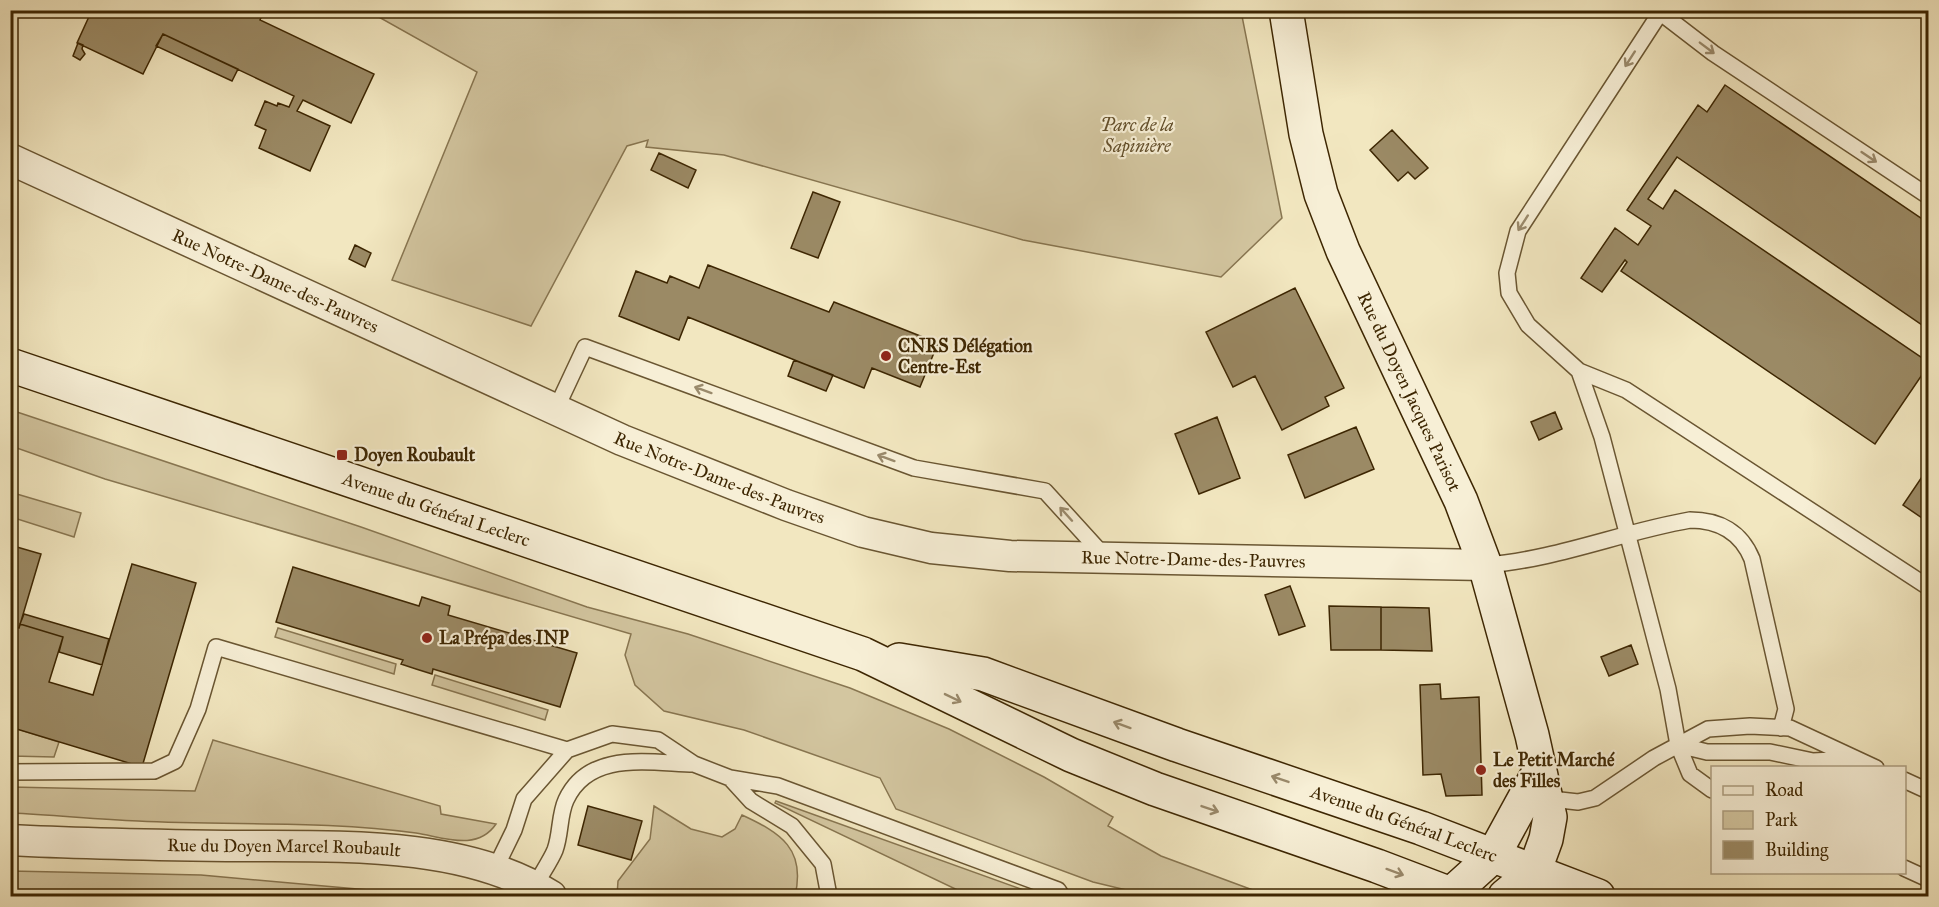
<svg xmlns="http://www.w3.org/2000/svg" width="1939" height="907" font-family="'IM FELL Great Primer',serif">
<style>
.green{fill:#d3c6a0;stroke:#887651;stroke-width:1.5}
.building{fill:#9b8a65;stroke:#3d2602;stroke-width:1.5}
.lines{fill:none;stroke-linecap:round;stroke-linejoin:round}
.lane-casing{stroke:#6a5632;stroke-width:18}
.street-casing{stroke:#6a5632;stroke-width:33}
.secondary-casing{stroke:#3d2602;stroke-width:36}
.lane{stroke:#f7efd6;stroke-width:15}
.street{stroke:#f7efd6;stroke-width:30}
.secondary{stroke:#f7efd6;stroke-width:33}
.oneway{stroke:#9a8a6c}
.poi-dot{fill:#8f2418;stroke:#f7efd6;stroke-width:2}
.labels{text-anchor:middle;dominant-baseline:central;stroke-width:4.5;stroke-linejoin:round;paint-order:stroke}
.park-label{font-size:18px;font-style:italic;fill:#624e2a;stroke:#f7efd6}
.street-label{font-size:18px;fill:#3d2602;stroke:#f7efd6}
.poi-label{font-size:18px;font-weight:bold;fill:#3d2602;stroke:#f7efd6;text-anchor:start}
</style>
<rect width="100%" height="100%" fill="#f2e7c0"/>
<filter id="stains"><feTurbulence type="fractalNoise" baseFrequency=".00333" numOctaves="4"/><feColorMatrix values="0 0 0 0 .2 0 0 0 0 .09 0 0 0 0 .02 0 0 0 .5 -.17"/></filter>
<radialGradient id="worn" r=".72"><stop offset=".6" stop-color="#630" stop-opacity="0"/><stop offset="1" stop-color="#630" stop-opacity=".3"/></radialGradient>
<!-- green -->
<path class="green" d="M 368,11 L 1241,11 L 1282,218 L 1221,277 L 1023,240 L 724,155 L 646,147 L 648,140 L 627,146 L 531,326 L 392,280 L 477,72 Z
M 11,410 L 361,527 L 587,607 L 688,634 L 850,688 L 949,729 L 1044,777 L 1113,817 L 1108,826 L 1161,856 L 1269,896 L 1151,896 L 1093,882 L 896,809 L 880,778 L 744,730 L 664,711 L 635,685 L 625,655 L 631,634 L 105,479 L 11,446 Z
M 10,492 L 81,513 L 74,537 L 11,517 Z
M 278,628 L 396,664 L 394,674 L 275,637 Z
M 435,675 L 548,710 L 545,720 L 432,685 Z
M 11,727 L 59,742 L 54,757 L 11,756 Z
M 213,740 L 440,806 L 441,814 L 496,824 C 477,852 443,837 416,833 C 324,820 230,826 138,821 C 95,819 53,815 11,813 L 11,787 L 195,791 Z
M 776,801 L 1029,892 L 1029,896 L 970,896 L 775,803 Z
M 654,806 L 691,829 L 722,837 L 735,829 L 742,815 C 781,833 806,849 795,896 L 617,896 L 618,881 L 650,839 Z
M 10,871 L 201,875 L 436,896 L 11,896 Z"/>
<!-- building -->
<path class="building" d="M 92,10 L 259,10 L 263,14 L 260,20 L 374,74 L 351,123 L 303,100 L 297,111 L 330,126 L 310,171 L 259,148 L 266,130 L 255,125 L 265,101 L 277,106 L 278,103 L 289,107 L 294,96 L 163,34 L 143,74 L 77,43 Z
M 163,34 L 238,69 L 232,81 L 156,46 Z
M 78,43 L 83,45 L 82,49 L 85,54 L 80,60 L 73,56 Z
M 1725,85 L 1928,223 L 1928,329 L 1677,157 L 1648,199 L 1663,209 L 1675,190 L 1928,362 L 1928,366 L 1875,444 L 1621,271 L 1627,262 L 1625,260 L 1602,292 L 1581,278 L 1615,228 L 1638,245 L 1651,226 L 1627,210 L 1698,105 L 1707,112 Z
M 1392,130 L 1428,168 L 1415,179 L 1408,172 L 1398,181 L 1370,150 Z
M 659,153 L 696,170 L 688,188 L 651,170 Z
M 813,192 L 840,202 L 818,258 L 791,248 Z
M 355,245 L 371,253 L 365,267 L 349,259 Z
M 708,265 L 829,312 L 834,302 L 938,343 L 920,387 L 872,368 L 864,388 L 688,317 L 679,340 L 619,316 L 636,271 L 667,283 L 670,276 L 699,288 Z
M 1295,288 L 1344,388 L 1325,397 L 1329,406 L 1282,430 L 1255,376 L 1233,387 L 1206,332 Z
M 794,360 L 833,375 L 826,391 L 788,376 Z
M 1555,412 L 1562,429 L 1539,440 L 1531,422 Z
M 1217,417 L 1240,478 L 1199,494 L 1175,434 Z
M 1356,427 L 1374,469 L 1305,498 L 1288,455 Z
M 1928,468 L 1928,522 L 1903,505 Z
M 10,545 L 41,554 L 19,628 L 10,625 Z
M 132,564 L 196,583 L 142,767 L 10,727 L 10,625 L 19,628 L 20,624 L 63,637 L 49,682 L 93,695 Z
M 293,567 L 419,606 L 422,597 L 450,606 L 448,615 L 577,653 L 560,707 L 433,669 L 432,674 L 416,669 L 401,664 L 403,660 L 276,622 Z
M 1290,586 L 1305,626 L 1279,635 L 1265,595 Z
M 1329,606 L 1381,607 L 1381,650 L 1331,650 Z
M 1381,607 L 1429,608 L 1432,651 L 1381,650 Z
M 24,614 L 109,639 L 102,665 L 59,652 L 63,637 L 20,624 Z
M 1631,645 L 1638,664 L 1609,676 L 1601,657 Z
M 1440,684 L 1441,699 L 1479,697 L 1482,795 L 1446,796 L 1441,774 L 1423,775 L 1420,685 Z
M 588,806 L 642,821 L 631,860 L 578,845 Z"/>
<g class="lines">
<defs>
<path id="lane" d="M 1662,10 L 1518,231 L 1507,273 L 1509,293 L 1528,325 L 1579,371 L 1626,390 L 1928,587
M 1661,13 L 1713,53 L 1928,196
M 1579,371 L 1602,437 L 1668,689 L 1678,745 L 1690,774 L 1712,790
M 556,409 L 585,347 L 914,468 L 1045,491 L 1106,558
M 1485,565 C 1555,560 1621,532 1690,520 C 1719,520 1741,532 1752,559 L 1786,709 L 1781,728
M 1678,745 L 1707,752 L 1770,752 L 1813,761 L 1853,759
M 10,772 L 154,771 L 175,761 L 198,709 L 216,647 L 567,750
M 730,778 L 751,801 L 792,826 L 823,864 L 829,896
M 1904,780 L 1928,791
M 1542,798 L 1578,802 L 1595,798 L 1654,758 L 1708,729 L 1750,726 L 1790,728 L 1876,768
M 1904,868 L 1928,879
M 494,871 L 514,830 L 524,799 L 567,750 L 612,734 L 658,740 L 694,764 L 730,778 L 778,786 L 1058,890 L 1062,896
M 535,886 C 541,874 550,862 555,850 C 561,834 559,815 566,800 C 589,750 649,763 694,764"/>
<g id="street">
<path id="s1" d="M 10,159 L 622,440 L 786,505 L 863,532 L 931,548 L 1010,556 L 1485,565"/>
<path id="s2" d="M 10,840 C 83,844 156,845 228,846 C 330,847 462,839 551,896"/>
</g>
<g id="secondary">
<path id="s3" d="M 1286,10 L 1306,134 L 1321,194 L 1343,251 L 1461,501 L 1485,565 L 1532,735 L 1550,817 L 1546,839 L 1534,872 L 1505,896"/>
<path id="s4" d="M 10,365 L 863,654 L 1071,755 L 1155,789 L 1377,866 L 1456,896"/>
<path id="s5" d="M 899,660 L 983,674 L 1177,745 L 1421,828 L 1598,896"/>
<path d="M 1451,894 L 1493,856 L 1539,772"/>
</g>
</defs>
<!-- lane casing -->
<use href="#lane" class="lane-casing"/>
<!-- street casing -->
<use href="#street" class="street-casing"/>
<!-- secondary casing -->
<use href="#secondary" class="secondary-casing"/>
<!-- lane -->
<use href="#lane" class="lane"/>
<!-- street -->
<use href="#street" class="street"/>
<!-- secondary -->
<use href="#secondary" class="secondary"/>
</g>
<!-- one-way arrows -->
<defs><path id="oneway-shaft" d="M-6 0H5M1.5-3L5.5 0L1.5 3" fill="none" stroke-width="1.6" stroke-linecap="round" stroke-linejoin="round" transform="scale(1.5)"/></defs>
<g class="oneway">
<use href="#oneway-shaft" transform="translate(1707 48) rotate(37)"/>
<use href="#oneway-shaft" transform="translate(1630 59) rotate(123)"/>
<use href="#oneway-shaft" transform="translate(1869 157) rotate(34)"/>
<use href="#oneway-shaft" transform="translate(1523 223) rotate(123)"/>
<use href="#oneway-shaft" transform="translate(703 390) rotate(-160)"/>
<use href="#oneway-shaft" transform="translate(886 458) rotate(-160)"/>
<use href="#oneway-shaft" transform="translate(1066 514) rotate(-132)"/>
<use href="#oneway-shaft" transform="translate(953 698) rotate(26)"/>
<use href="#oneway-shaft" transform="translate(1122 725) rotate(-160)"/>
<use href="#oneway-shaft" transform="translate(1280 779) rotate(-161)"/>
<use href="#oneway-shaft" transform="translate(1210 809) rotate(19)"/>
<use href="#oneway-shaft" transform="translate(1395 872) rotate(20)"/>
</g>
<!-- markers -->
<g class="poi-dot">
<circle cx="886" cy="356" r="6"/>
<rect x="336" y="449" width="12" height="12" rx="3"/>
<circle cx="427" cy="638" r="6"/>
<circle cx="1481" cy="770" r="6"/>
</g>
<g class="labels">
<!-- park labels -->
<g class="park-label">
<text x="1137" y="125">Parc de la<tspan x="1137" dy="21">Sapinière</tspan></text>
</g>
<!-- street labels -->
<g class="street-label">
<text stroke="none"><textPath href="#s1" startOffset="292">Rue Notre-Dame-des-Pauvres</textPath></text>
<text stroke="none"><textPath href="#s3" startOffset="404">Rue du Doyen Jacques Parisot</textPath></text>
<text stroke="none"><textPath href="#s1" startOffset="778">Rue Notre-Dame-des-Pauvres</textPath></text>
<text stroke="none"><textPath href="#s4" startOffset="450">Avenue du Général Leclerc</textPath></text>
<text stroke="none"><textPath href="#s1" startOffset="1264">Rue Notre-Dame-des-Pauvres</textPath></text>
<text stroke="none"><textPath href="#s5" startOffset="532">Avenue du Général Leclerc</textPath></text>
<text stroke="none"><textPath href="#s2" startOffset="274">Rue du Doyen Marcel Roubault</textPath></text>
</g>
<!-- poi labels -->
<g class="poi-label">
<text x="898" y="346">CNRS Délégation<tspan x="898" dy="21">Centre-Est</tspan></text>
<text x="354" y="455">Doyen Roubault</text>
<text x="439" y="638">La Prépa des INP</text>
<text x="1493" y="760">Le Petit Marché<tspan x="1493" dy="21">des Filles</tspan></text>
</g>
</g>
<!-- margin -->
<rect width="1939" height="907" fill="none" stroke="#f2e7c0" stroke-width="36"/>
<rect x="12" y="12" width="1915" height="883" fill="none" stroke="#3d2602" stroke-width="3"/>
<rect x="18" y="18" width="1903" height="871" fill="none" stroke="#3d2602" stroke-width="1.5"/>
<!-- legend -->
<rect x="1711" y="766" width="195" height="108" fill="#f7efd6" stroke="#ad9f81" stroke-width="1.5"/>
<rect x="1723" y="786" width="30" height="9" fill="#f7efd6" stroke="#ad9f81" stroke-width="1.5"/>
<text x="1765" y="796" font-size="18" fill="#3d2602">Road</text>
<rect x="1723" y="811" width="30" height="18" fill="#d3c6a0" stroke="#ad9f81" stroke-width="1.5"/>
<text x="1765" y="826" font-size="18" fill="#3d2602">Park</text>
<rect x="1723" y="841" width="30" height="18" fill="#9b8a65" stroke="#ad9f81" stroke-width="1.5"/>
<text x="1765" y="856" font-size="18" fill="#3d2602">Building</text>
<rect width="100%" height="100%" filter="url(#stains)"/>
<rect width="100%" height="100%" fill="url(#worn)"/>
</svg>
